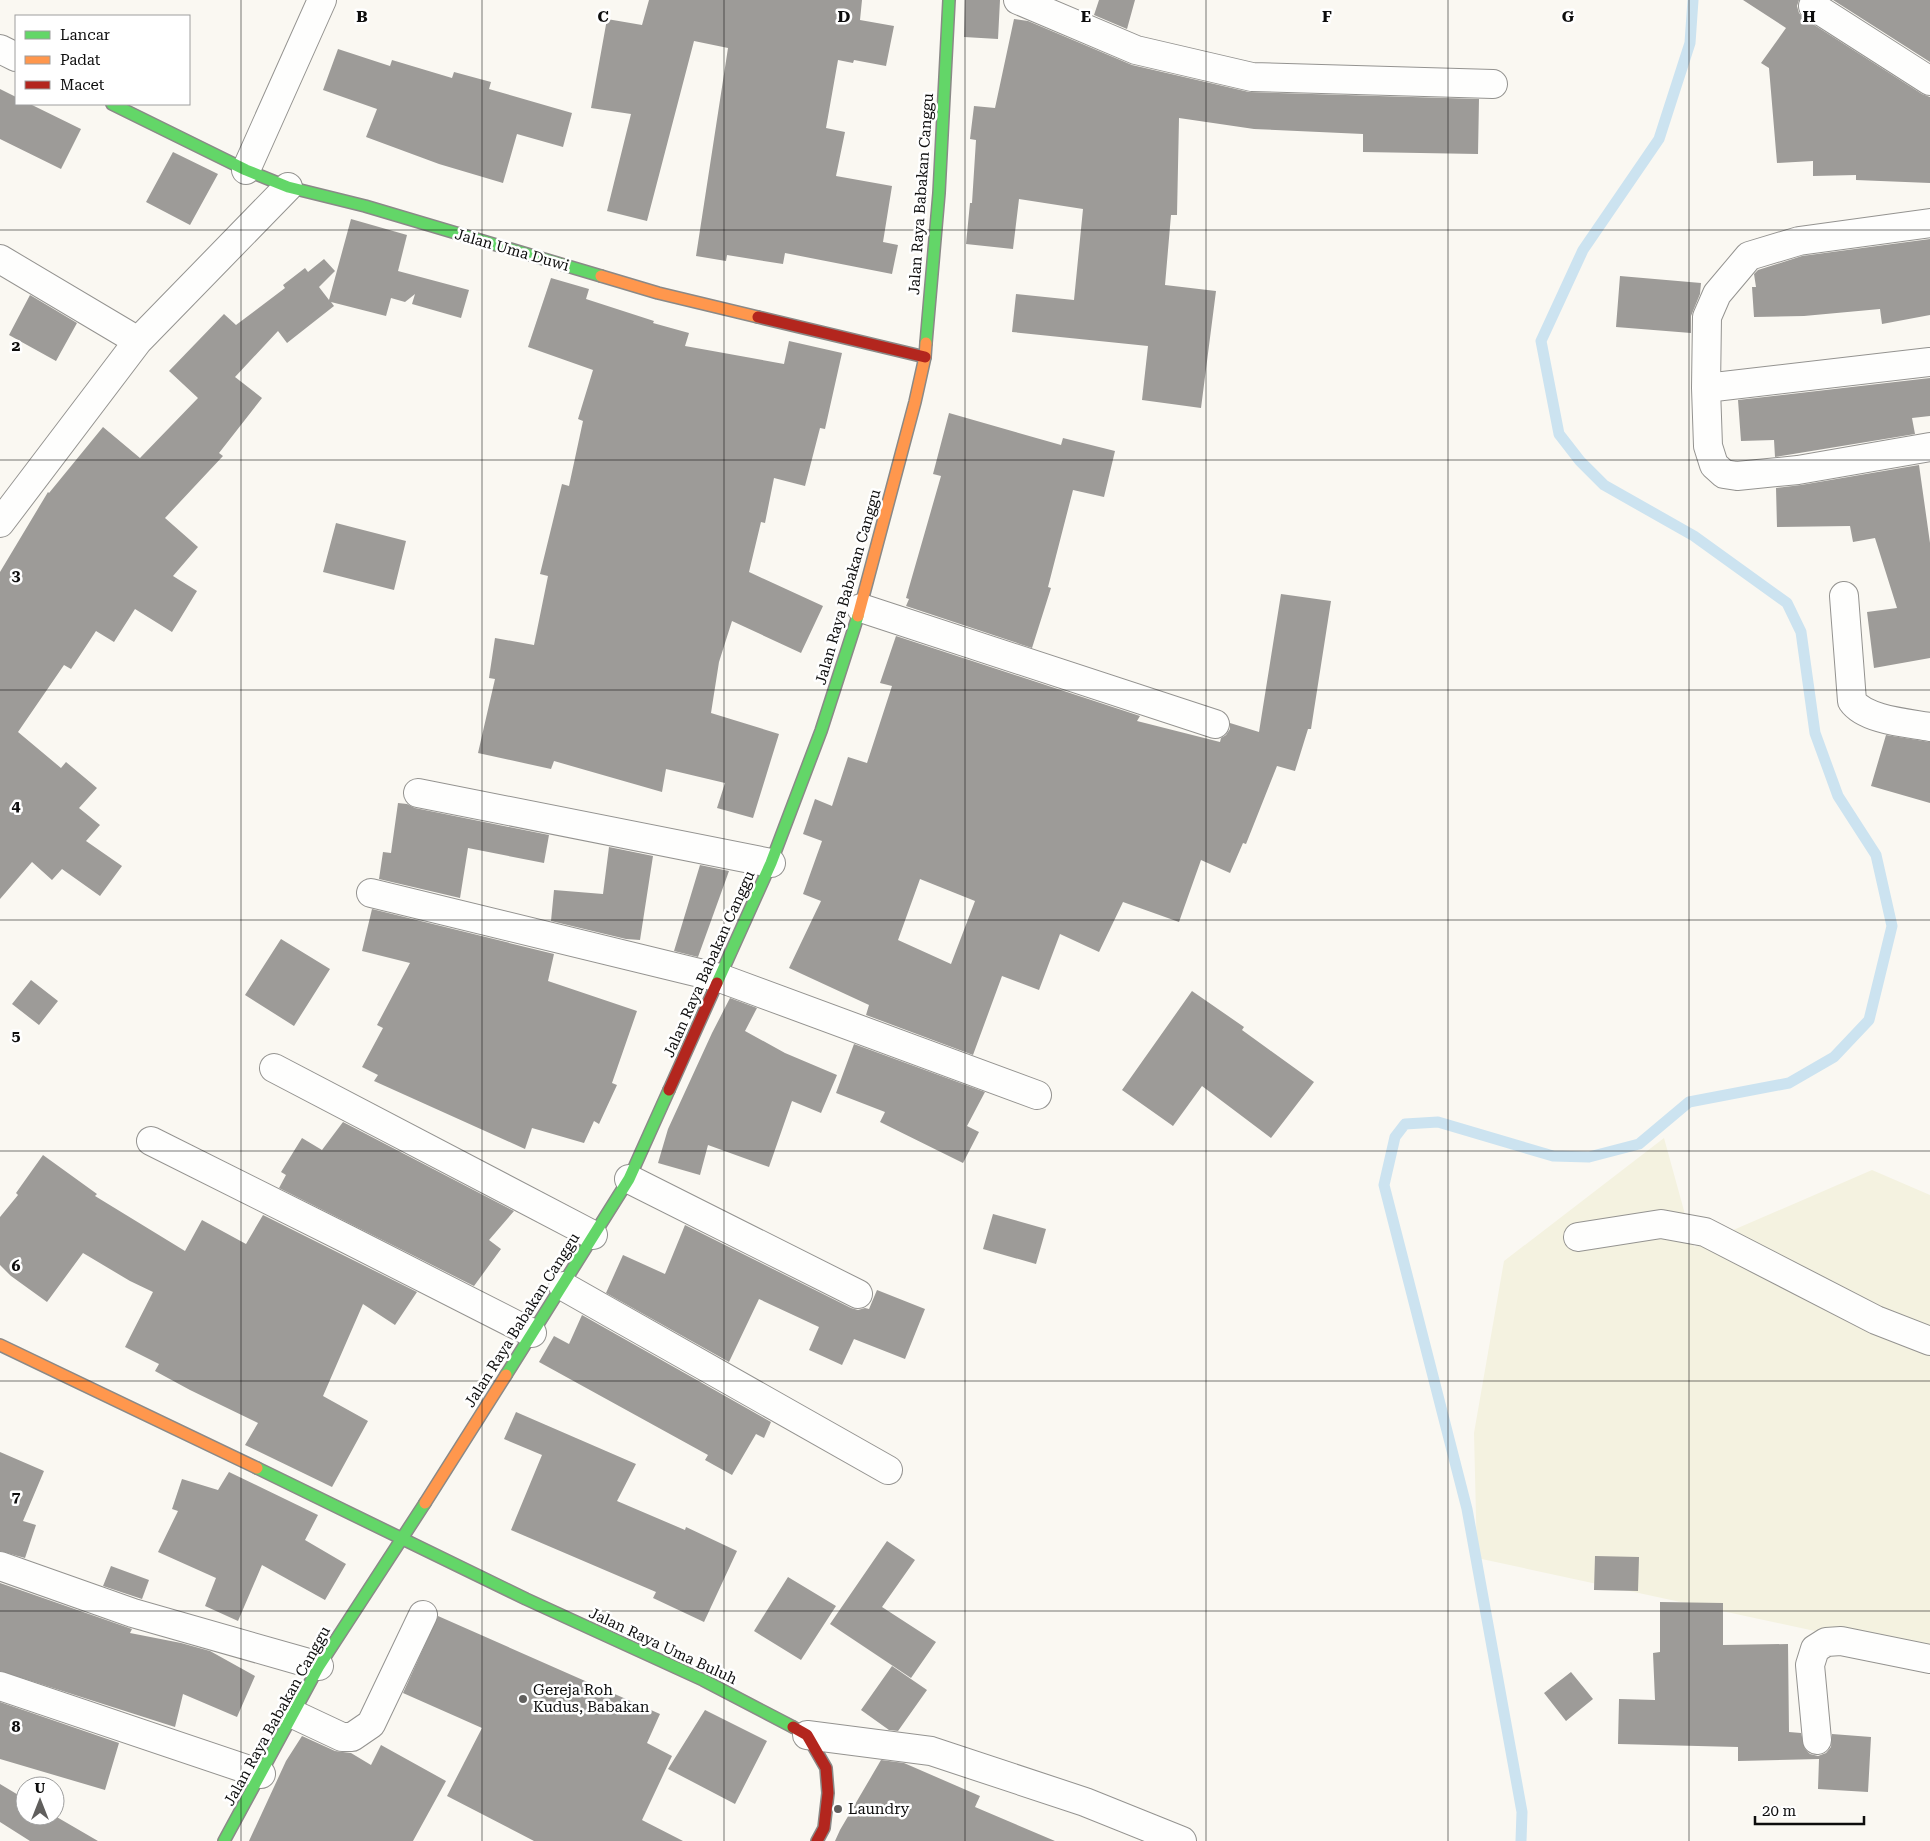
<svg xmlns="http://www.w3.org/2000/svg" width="1930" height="1841" font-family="'Roboto Serif',serif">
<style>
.farmland{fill:#f4f2e0}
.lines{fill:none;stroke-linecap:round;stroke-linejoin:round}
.stream{stroke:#cce3f0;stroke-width:11}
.building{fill:#9d9b98;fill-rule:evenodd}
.street-casing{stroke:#949390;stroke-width:30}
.fast-casing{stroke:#8a8987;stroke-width:14}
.slow-casing{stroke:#8a8987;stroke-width:14}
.jam-casing{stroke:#8a8987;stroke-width:14}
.street{stroke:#fefefd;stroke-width:28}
.fast{stroke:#63d668;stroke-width:11}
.slow{stroke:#ff974d;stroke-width:11}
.jam{stroke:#b3261e;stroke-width:11}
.grid{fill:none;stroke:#0d0d0d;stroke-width:1;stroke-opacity:0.55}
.poi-dot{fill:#605f5d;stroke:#fff;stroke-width:2}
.labels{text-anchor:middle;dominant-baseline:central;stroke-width:5;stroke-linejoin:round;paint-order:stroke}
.street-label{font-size:15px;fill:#0d0d0d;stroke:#fff}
.poi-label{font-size:15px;fill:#0d0d0d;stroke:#fff;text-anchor:start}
.grid-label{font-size:16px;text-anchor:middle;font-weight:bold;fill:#0d0d0d;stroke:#fff;stroke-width:5;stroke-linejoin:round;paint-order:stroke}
</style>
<rect width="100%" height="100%" fill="#faf8f2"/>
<!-- farmland -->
<path class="farmland" d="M 1664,1138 L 1694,1247 L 1872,1170 L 1930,1195 L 1930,1656 L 1477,1558 L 1474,1433 L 1504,1261 Z"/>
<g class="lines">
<!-- stream -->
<path class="stream" d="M 1521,1841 L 1522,1812 L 1467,1509 L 1384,1185 L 1395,1137 L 1405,1124 L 1438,1122 L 1553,1156 L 1589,1157 L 1639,1144 L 1689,1102 L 1789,1083 L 1834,1057 L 1869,1020 L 1892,926 L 1876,855 L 1838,796 L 1815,733 L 1801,632 L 1787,603 L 1694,536 L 1604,485 L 1580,461 L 1559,434 L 1541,341 L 1583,250 L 1659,139 L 1690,43 L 1693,0"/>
</g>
<!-- building -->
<path class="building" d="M 649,0 L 862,0 L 860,20 L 894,26 L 886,66 L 854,60 L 853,63 L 838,60 L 826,128 L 845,132 L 836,176 L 892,186 L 883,242 L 898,245 L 892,274 L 785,253 L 783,264 L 727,255 L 726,261 L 696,256 L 728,48 L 694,41 L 647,221 L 607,211 L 631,114 L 591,108 L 607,19 L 642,25 Z
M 965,0 L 1000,0 L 998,39 L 964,37 Z
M 1099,0 L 1135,0 L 1127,29 L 1094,15 Z
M 1743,0 L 1799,0 L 1797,6 L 1799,13 L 1805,19 L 1922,94 L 1930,97 L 1930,183 L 1856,180 L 1856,175 L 1813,176 L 1813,161 L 1777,163 L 1769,68 L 1761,63 L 1786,28 Z
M 1833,0 L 1930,0 L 1930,62 Z
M 1014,19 L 1028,21 L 1132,65 L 1249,92 L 1479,99 L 1478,154 L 1363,152 L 1363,134 L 1254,129 L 1179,118 L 1177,215 L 1171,215 L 1165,285 L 1216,291 L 1201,408 L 1142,400 L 1148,346 L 1012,332 L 1016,294 L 1074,300 L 1083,209 L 1019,199 L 1013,249 L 966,244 L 970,203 L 972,203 L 976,140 L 970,139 L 974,106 L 995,108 Z
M 338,49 L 390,66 L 392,60 L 452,78 L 454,72 L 491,82 L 489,89 L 572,113 L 563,147 L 517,134 L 503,183 L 439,164 L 366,137 L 377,109 L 323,90 Z
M 0,89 L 16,97 L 16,104 L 30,104 L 81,129 L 61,169 L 0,139 Z
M 173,152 L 218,174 L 190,225 L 146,202 Z
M 351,219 L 407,235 L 398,271 L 469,290 L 461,318 L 412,304 L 415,294 L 405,302 L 391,298 L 386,316 L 331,302 L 334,306 L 287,343 L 278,331 L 235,377 L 262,398 L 219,453 L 223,456 L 165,518 L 198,547 L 173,576 L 197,591 L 172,632 L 135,609 L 114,642 L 96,631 L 71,669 L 64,665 L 18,732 L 61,768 L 66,762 L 97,788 L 79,808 L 100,825 L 86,841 L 122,866 L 100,896 L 62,869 L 52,880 L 32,862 L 0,899 L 0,572 L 48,492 L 49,493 L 103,427 L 140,458 L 198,398 L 169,371 L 224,314 L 236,325 L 285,288 L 283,285 L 305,268 L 308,272 L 324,259 L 335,271 L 319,287 L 329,300 Z
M 1930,239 L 1930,315 L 1882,324 L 1880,309 L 1804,316 L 1754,317 L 1752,287 L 1756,287 L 1754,274 L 1758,270 L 1802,256 Z
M 1620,276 L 1701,283 L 1700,294 L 1691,316 L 1691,333 L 1616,327 Z
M 551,278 L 589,289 L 586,299 L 654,321 L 653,323 L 689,333 L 685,346 L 784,364 L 789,341 L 842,353 L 825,429 L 820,428 L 805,486 L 774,478 L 765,523 L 761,522 L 749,572 L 823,606 L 801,653 L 732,621 L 719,662 L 711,713 L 779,734 L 753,818 L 717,808 L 725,783 L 666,769 L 662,792 L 554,761 L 551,769 L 478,753 L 495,679 L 489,678 L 495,638 L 534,645 L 548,576 L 540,574 L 562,484 L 569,486 L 583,421 L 578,419 L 593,370 L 528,347 Z
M 30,295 L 77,323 L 56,361 L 9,335 Z
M 1930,378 L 1930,416 L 1912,418 L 1915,434 L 1775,457 L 1774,440 L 1741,441 L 1738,400 Z
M 949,413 L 1061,445 L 1063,438 L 1115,451 L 1104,497 L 1073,490 L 1048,587 L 1051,588 L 1032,648 L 906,606 L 909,599 L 906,598 L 941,476 L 933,474 Z
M 1919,465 L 1930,543 L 1930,658 L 1874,668 L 1867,612 L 1897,608 L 1875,538 L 1853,542 L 1850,526 L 1777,527 L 1776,488 L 1801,485 Z
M 336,523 L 406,541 L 394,590 L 323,572 Z
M 1281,594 L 1331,601 L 1311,729 L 1308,729 L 1295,771 L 1277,766 L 1246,844 L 1243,843 L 1230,873 L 1201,860 L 1179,922 L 1123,902 L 1099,952 L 1060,934 L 1039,990 L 1002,976 L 973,1055 L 866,1015 L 869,1005 L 789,968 L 821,901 L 803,894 L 822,841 L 803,834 L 815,799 L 832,806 L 848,757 L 867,763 L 892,686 L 880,683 L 896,636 L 1140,716 L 1137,721 L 1220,742 L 1221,738 L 1226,735 L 1230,729 L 1230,723 L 1259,732 ZM 920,879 L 975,901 L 951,964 L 898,940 Z
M 1886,735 L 1930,742 L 1930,803 L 1871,786 Z
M 398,803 L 407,804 L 415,808 L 549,835 L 544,863 L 468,848 L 460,898 L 379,879 L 383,852 L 391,853 Z
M 609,847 L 653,856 L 640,940 L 626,939 L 551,921 L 554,890 L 603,894 Z
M 700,865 L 729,871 L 698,957 L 674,951 Z
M 372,909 L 554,954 L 548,981 L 637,1011 L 612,1083 L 617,1085 L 599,1124 L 594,1121 L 584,1143 L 532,1128 L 525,1149 L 374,1081 L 378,1075 L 362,1067 L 383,1028 L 377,1025 L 410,963 L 362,951 Z
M 281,939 L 330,969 L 294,1026 L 245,995 Z
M 31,980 L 58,1001 L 39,1025 L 12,1004 Z
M 1192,991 L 1244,1027 L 1242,1030 L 1314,1082 L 1271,1138 L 1202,1086 L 1173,1126 L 1122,1090 Z
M 730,998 L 757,1008 L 745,1031 L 785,1053 L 837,1075 L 821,1113 L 792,1101 L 769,1167 L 708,1145 L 700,1175 L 658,1163 L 668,1129 L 712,1033 Z
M 854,1044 L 985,1092 L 967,1126 L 979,1132 L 963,1163 L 880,1122 L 885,1112 L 836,1093 Z
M 343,1122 L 514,1211 L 489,1240 L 501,1249 L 474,1286 L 279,1188 L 286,1175 L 281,1172 L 302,1138 L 322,1150 Z
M 43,1155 L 97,1194 L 95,1196 L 185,1251 L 202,1220 L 246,1244 L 263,1215 L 417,1292 L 395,1325 L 363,1304 L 323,1396 L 368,1421 L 332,1487 L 245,1445 L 258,1423 L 190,1390 L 155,1371 L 159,1364 L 125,1347 L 153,1292 L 130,1281 L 83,1253 L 47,1302 L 11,1276 L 0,1265 L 0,1217 L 18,1195 L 16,1193 Z
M 993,1214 L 1046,1229 L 1036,1264 L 983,1249 Z
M 685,1225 L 851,1308 L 858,1310 L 865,1308 L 869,1309 L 877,1290 L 925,1309 L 905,1359 L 854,1339 L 842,1365 L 809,1350 L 819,1327 L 759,1299 L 729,1362 L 606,1293 L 623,1255 L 665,1274 Z
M 582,1315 L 771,1422 L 764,1438 L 756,1434 L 732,1475 L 705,1460 L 708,1455 L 539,1362 L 554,1336 L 569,1344 Z
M 516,1412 L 636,1464 L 617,1501 L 685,1530 L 686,1527 L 737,1551 L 704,1622 L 653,1598 L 656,1592 L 511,1530 L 542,1455 L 504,1439 Z
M 0,1452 L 44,1471 L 23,1521 L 36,1525 L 25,1558 L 0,1551 Z
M 229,1472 L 318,1515 L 305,1540 L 346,1564 L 325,1600 L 262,1565 L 238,1621 L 205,1606 L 216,1578 L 158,1552 L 178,1511 L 172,1509 L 182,1479 L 218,1490 Z
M 887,1541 L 915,1560 L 882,1607 L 936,1642 L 911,1678 L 830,1624 Z
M 1595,1556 L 1639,1557 L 1638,1591 L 1594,1590 Z
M 111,1566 L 149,1580 L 142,1599 L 103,1586 Z
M 788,1577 L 836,1606 L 801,1660 L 754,1631 Z
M 0,1583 L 132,1629 L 130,1633 L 181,1643 L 210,1651 L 255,1676 L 237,1717 L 183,1694 L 175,1727 L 0,1671 Z
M 1660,1602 L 1723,1603 L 1723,1645 L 1788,1644 L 1789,1732 L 1801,1733 L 1805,1749 L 1810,1754 L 1818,1756 L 1826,1753 L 1831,1747 L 1832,1734 L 1871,1737 L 1868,1792 L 1818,1789 L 1819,1759 L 1738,1761 L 1738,1747 L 1618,1744 L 1619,1699 L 1655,1700 L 1653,1653 L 1660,1652 Z
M 438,1616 L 660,1714 L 647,1743 L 672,1756 L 642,1820 L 683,1841 L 534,1841 L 447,1796 L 482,1728 L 403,1693 Z
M 892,1666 L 927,1690 L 898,1731 L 889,1730 L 861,1710 Z
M 1571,1672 L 1593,1699 L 1566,1721 L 1544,1693 Z
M 0,1702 L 119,1743 L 105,1790 L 0,1759 Z
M 705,1710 L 767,1741 L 735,1804 L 668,1769 Z
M 302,1736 L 335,1751 L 351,1753 L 371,1765 L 381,1745 L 446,1781 L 413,1841 L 249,1841 L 286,1761 Z
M 881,1760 L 904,1763 L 980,1796 L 975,1807 L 1055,1841 L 835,1841 L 840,1830 Z
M 0,1784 L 25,1799 L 25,1816 L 55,1816 L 98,1841 L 30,1841 L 0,1822 Z"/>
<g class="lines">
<defs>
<path id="street" d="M 1018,0 L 1136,50 L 1252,77 L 1493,84
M 1813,6 L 1930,81
M 0,49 L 16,57
M 246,170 L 322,0
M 1930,223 L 1799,241 L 1749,256 L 1717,294 L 1707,317 L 1706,388 L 1708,446 L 1714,465 L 1724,474 L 1737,476 L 1798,470 L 1930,447
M 0,259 L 138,341
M 1706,388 L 1930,362
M 0,523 L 138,341 L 288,187
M 1844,596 L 1852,701 C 1865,720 1908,723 1930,727
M 861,608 L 1215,724
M 418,793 L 771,863
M 371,893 L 720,978 L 1037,1095
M 274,1068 L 593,1235
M 151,1141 L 347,1239 L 532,1333
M 629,1179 L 858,1294
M 1578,1237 L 1661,1224 L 1705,1232 L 1876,1320 L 1930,1341
M 563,1286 L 888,1470
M 0,1566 L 133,1613 L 319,1666
M 0,1686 L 261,1774
M 293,1714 L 342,1737 L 352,1737 L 371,1724 L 423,1615
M 807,1735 L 931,1751 L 1085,1802 L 1182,1841
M 1817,1740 L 1810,1665 L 1815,1649 L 1826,1642 L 1841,1641 L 1930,1659"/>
<path id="fast" d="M 112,104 L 246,170 L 288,187 L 365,206 L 601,276
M 926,343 L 939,193 L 949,0
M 717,983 L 771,863 L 821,731 L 858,616
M 506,1375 L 629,1179 L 669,1090
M 257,1468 L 526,1599 L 703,1680 L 793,1727
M 224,1841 L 319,1666 L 425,1503"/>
<path id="slow" d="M 601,276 L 658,293 L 758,317
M 858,616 L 915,402 L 925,357 L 926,343
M 0,1345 L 257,1468
M 425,1503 L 506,1375"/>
<path id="jam" d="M 758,317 L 925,357
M 669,1090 L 717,983
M 793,1727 L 807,1735 L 826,1768 L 828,1793 L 824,1828 L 817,1841"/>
</defs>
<!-- street casing -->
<use href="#street" class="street-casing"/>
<!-- fast casing -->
<use href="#fast" class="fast-casing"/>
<!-- slow casing -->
<use href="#slow" class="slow-casing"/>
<!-- jam casing -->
<use href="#jam" class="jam-casing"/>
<!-- street -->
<use href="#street" class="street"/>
<!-- fast -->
<use href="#fast" class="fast"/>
<!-- slow -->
<use href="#slow" class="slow"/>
<!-- jam -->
<use href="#jam" class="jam"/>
</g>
<!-- grid -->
<path class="grid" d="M 241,0 L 241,1841M 482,0 L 482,1841M 724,0 L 724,1841M 965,0 L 965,1841M 1206,0 L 1206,1841M 1448,0 L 1448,1841M 1689,0 L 1689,1841M 0,230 L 1930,230M 0,460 L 1930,460M 0,690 L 1930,690M 0,920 L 1930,920M 0,1151 L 1930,1151M 0,1381 L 1930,1381M 0,1611 L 1930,1611"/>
<!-- markers -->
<g class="poi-dot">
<circle cx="523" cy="1699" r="5"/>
<circle cx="838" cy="1809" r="5"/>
</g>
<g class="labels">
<!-- street labels -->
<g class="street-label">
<text transform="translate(921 194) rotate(-86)">Jalan Raya Babakan Canggu</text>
<text transform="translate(512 250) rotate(16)">Jalan Uma Duwi</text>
<text transform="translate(848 587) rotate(-74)">Jalan Raya Babakan Canggu</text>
<text transform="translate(709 964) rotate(-66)">Jalan Raya Babakan Canggu</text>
<text transform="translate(522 1320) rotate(-58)">Jalan Raya Babakan Canggu</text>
<text transform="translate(663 1646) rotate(25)">Jalan Raya Uma Buluh</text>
<text transform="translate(277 1716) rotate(-61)">Jalan Raya Babakan Canggu</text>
</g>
<!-- poi labels -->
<g class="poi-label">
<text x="533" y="1690">Gereja Roh<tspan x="533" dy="17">Kudus, Babakan</tspan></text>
<text x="848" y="1809">Laundry</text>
</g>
</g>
<g class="grid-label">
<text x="362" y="22">B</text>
<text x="603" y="22">C</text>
<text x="844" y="22">D</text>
<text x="1086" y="22">E</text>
<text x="1327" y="22">F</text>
<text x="1568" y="22">G</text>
<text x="1809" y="22">H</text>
<text x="16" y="351">2</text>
<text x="16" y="581">3</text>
<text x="16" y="811">4</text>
<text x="16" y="1041">5</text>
<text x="16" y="1271">6</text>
<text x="16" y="1502">7</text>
<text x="16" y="1732">8</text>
</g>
<!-- legend -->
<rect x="15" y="15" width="175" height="90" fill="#ffffff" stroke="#9e9e9e"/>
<rect x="25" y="31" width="25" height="8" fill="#63d668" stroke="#9e9e9e"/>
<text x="60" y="40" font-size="15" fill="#0d0d0d">Lancar</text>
<rect x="25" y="56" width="25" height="8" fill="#ff974d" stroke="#9e9e9e"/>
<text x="60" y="65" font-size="15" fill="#0d0d0d">Padat</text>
<rect x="25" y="81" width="25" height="8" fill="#b3261e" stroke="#9e9e9e"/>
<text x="60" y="90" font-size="15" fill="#0d0d0d">Macet</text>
<!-- north arrow -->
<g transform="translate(40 1801)"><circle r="24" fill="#ffffff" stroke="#9e9e9e"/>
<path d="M0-4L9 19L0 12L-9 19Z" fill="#605f5d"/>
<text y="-8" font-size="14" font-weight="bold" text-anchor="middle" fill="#0d0d0d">U</text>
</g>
<!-- scale -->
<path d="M1755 1816v8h109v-8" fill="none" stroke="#0d0d0d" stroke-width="2.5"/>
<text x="1762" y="1816" font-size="15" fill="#0d0d0d" stroke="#ffffff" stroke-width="4" paint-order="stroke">20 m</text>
</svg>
